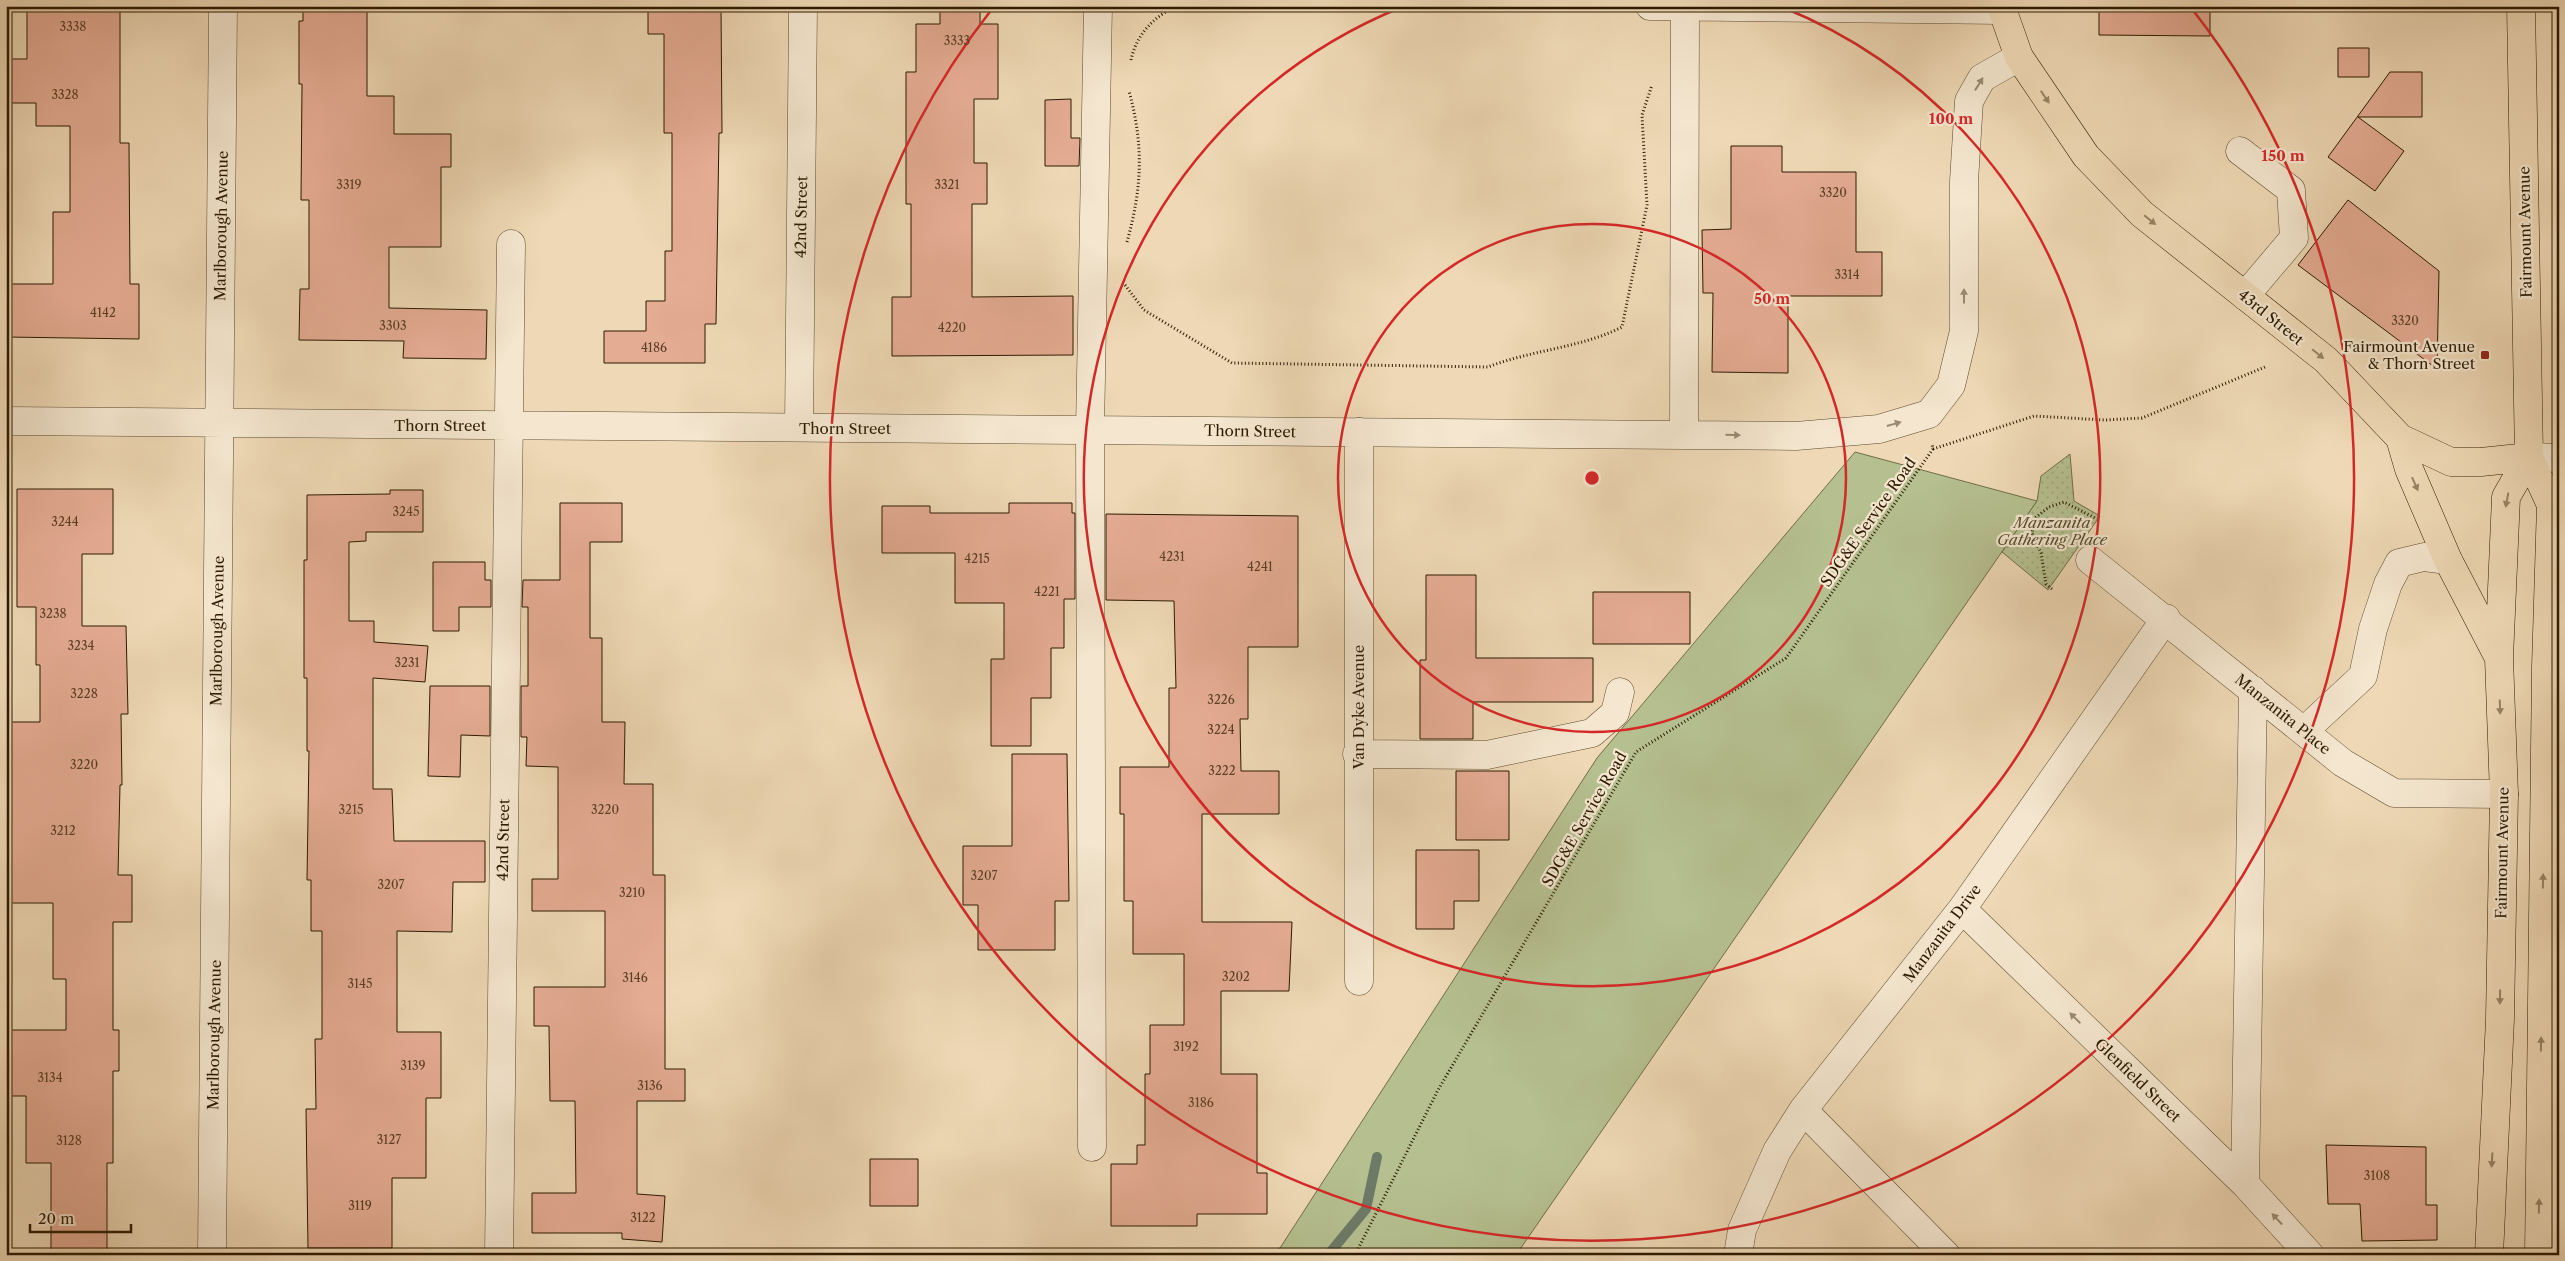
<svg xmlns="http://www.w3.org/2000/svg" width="2565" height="1261" font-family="'Libre Caslon Text',serif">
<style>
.green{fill:#b5bf90;stroke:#706c48}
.park{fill:url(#park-dots);stroke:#706c48}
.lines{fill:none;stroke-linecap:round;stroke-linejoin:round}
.stream{stroke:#6d7a68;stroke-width:10}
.building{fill:#e5ac94;stroke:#2c1a00}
.minor-casing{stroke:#5c4a2d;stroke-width:29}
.major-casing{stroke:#2c1a00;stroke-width:29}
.path{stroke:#2c1a00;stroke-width:3;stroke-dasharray:1 2.5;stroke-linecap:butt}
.minor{stroke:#f4e6cf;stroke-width:28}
.major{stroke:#eed8b5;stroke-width:28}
.oneway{fill:#9a8a72}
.oneway2{fill:#978264}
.ring{fill:none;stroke:#d62828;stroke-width:2.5}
.poi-dot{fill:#8f2418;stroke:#f4e6cf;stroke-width:2}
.labels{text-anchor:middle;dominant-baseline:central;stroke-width:4.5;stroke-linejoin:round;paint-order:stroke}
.number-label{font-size:12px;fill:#5a3e25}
.street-label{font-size:15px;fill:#2c1a00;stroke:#f4e6cf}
.poi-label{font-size:15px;fill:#2c1a00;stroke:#f4e6cf;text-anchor:end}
.park-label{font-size:15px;font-style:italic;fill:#554c2b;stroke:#f4e6cf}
.centre{fill:#d62828;stroke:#f4e6cf;stroke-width:2.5}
.ring-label{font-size:15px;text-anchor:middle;font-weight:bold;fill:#d62828;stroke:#f4e6cf;stroke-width:4.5;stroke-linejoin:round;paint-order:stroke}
</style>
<defs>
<pattern id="park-dots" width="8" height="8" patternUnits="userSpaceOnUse" patternTransform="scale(1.25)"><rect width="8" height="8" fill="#b5bf90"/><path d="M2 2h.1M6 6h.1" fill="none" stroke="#9ca47a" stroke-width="1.8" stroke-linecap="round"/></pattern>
</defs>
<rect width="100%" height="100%" fill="#eed8b5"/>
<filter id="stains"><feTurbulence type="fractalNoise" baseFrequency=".004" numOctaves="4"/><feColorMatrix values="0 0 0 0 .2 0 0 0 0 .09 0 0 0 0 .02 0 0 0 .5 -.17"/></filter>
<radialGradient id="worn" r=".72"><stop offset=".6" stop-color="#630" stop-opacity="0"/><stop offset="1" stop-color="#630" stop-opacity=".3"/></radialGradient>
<!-- green -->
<path class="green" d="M 1855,452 L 2037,501 L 1516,1255 L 1266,1255 L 1280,1248 L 1597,758 Z"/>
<!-- park -->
<path class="park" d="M 2070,454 L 2074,501 L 2100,516 L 2048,590 L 2002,552 L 2037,501 L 2041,476 Z"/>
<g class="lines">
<!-- stream -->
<path class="stream" d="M 1328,1255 L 1366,1209 L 1377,1157"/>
</g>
<!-- building -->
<path class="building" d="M 27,6 L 120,6 L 120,143 L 129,143 L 130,284 L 139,284 L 139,339 L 6,337 L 6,284 L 53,284 L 53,212 L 70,212 L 70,126 L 36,126 L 36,103 L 9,103 L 9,59 L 27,59 Z
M 303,6 L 367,6 L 367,96 L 394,96 L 394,134 L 451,134 L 451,167 L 441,167 L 441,247 L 389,247 L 389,308 L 487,310 L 486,359 L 403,358 L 404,341 L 299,340 L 300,289 L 309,289 L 309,200 L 301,200 L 302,84 L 299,84 L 299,21 L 303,21 Z
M 648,6 L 721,6 L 722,133 L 719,133 L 716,324 L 705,324 L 705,363 L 604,363 L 604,331 L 646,331 L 646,301 L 665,301 L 665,251 L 672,251 L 672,133 L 664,133 L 664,34 L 648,34 Z
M 940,6 L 980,6 L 980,24 L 998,24 L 998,99 L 974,99 L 974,163 L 987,163 L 987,204 L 972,204 L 972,297 L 1073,296 L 1073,355 L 892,356 L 892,297 L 911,297 L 911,204 L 906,204 L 906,72 L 916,72 L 916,24 L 940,24 Z
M 2099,6 L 2210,6 L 2210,36 L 2099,35 Z
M 2338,48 L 2369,48 L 2369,77 L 2338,77 Z
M 2390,72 L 2422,72 L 2422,117 L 2358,117 L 2404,151 L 2375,191 L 2328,157 Z
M 1071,99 L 1071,138 L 1080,138 L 1079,166 L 1045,166 L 1045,100 Z
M 1731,146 L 1782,146 L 1782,172 L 1856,172 L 1856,252 L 1882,252 L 1882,296 L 1788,296 L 1788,373 L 1712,372 L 1713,293 L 1703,293 L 1702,230 L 1731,229 Z
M 2348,200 L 2439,271 L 2437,369 L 2298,265 Z
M 17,489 L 113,489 L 113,554 L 82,554 L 82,626 L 126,626 L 128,714 L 121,714 L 122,785 L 120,785 L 118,875 L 132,875 L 132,922 L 113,922 L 113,1030 L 119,1030 L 119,1071 L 113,1071 L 113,1163 L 107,1163 L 107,1250 L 51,1250 L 51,1163 L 26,1163 L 26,1096 L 6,1096 L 6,1030 L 66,1030 L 66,979 L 53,979 L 53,903 L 6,903 L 6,722 L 40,722 L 40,665 L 36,665 L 36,607 L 17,607 Z
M 390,490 L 423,490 L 423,532 L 366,532 L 366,541 L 349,542 L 349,621 L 374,621 L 374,642 L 428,646 L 425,682 L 373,678 L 373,789 L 392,789 L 394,841 L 485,841 L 485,882 L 453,882 L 452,932 L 397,931 L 397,1032 L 441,1032 L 441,1098 L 426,1098 L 426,1178 L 392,1178 L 392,1248 L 308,1248 L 306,1109 L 316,1109 L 315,1039 L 322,1039 L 322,931 L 311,931 L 311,880 L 307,880 L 309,751 L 307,751 L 307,678 L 304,678 L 304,560 L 307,560 L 307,495 L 390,494 Z
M 560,503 L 622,503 L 622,542 L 590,542 L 590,638 L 602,638 L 602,722 L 625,722 L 624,784 L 653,784 L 653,875 L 665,875 L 665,1069 L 685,1069 L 685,1101 L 637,1101 L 637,1194 L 665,1196 L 662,1242 L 622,1239 L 622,1233 L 532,1233 L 532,1193 L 576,1193 L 575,1101 L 550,1101 L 549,1026 L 534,1026 L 534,987 L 605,987 L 605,911 L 532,911 L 532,879 L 558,879 L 558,767 L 526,766 L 527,737 L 521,737 L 521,686 L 528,686 L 528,607 L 522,607 L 523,580 L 560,580 Z
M 1009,503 L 1072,503 L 1072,513 L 1075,513 L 1075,599 L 1064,599 L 1064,648 L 1051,648 L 1051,698 L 1031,698 L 1031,746 L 991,746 L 991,659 L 1004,659 L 1004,603 L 955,603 L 955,553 L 882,553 L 882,506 L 930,506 L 930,513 L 1009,513 Z
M 1106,514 L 1298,516 L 1298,647 L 1248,647 L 1248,719 L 1240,719 L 1241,771 L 1279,771 L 1279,814 L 1202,814 L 1202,922 L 1292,922 L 1289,991 L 1221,991 L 1221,1074 L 1257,1074 L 1257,1173 L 1267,1173 L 1267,1214 L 1197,1214 L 1197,1226 L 1111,1226 L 1111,1164 L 1137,1164 L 1137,1145 L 1145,1145 L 1145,1074 L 1150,1074 L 1150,1025 L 1184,1025 L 1184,954 L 1133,954 L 1133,901 L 1124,901 L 1124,814 L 1120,814 L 1120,767 L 1169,767 L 1169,688 L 1176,688 L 1174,601 L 1106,600 Z
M 433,562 L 485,562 L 485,580 L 491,580 L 491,607 L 459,607 L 459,631 L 433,631 Z
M 1426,575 L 1476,575 L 1476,658 L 1593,658 L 1593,702 L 1473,702 L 1473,739 L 1420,739 L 1420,660 L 1426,660 Z
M 1593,592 L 1690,592 L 1690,644 L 1593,644 Z
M 430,686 L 490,686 L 490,736 L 461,735 L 460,777 L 428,776 Z
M 1012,754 L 1067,754 L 1069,901 L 1055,901 L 1055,950 L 978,950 L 978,905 L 963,905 L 963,846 L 1012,846 Z
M 1456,771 L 1509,771 L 1509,840 L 1456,840 Z
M 1416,850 L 1479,850 L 1479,901 L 1454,901 L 1454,929 L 1416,929 Z
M 2326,1145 L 2426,1147 L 2426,1205 L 2437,1205 L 2437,1240 L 2362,1241 L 2360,1204 L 2328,1204 Z
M 870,1159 L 918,1159 L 918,1206 L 870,1206 Z"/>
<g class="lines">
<defs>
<path id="minor" d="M 1650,6 L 2002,10
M 2240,151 L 2291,190 L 2294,238 L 2245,296
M 6,421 L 1796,436 L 1879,429 L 1929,414 L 1951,385 L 1964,331 L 1964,181 L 1969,101 L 1982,78 L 2019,57
M 799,427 L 803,6
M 1359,432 L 1359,981
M 1684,435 L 1685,6
M 2529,457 L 2559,458
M 2090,560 L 2343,763 L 2394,793 L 2504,794
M 2304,731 L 2363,676 L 2373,629 L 2388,584 L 2399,563 L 2424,557 L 2448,560
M 1357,754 L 1487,755 L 1592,733 L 1615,713 L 1620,692
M 1962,909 L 2245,1184 L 2310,1255
M 1803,1110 L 1946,1255
M 1092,1147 L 1090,430 L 1098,6
M 2245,1184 L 2253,690
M 212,1255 L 223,6
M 499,1255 L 511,244
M 1738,1255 L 1742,1230 L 1777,1151 L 1803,1110 L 1962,909 L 2166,618"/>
<path id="major" d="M 2001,6 L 2019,57 L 2086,156 L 2142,214 L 2326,360 L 2400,438 L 2409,469 L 2448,560 L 2499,658
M 2521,6 L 2529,457 L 2551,505 L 2546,667 L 2539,1255
M 2400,438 L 2451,462 L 2481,462 L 2529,457
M 2489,1255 L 2500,1019 L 2504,794 L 2499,658 L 2506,497 L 2529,457"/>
</defs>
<!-- minor casing -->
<use href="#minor" class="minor-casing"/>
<!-- major casing -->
<use href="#major" class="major-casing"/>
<!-- path -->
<path class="path" d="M 1131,60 C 1136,35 1154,16 1177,6
M 1127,242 C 1142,188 1144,146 1129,91
M 1125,285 L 1144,310 L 1232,363 L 1488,367 C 1531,350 1581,348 1622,327 L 1647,205 L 1642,115 L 1652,85
M 1933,449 L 2034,416 L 2105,420 L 2142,418 L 2265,367
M 2052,589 L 2046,584 L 2041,553 L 2032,533 L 2035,518 L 2049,507 L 2064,502 L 2097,519
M 1355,1255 L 1438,1090 L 1636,752 L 1786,658 L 1933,449 L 1932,444"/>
<!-- minor -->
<use href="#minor" class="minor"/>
<!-- major -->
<use href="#major" class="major"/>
</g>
<!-- one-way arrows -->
<defs><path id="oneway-solid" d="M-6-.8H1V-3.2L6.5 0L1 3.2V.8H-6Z" transform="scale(1.25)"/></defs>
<g class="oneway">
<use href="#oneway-solid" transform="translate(1979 84) rotate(-58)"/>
<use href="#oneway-solid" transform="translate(1964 296) rotate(-90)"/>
<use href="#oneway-solid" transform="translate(1894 424) rotate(-16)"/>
<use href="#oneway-solid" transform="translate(1733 435) rotate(1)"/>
<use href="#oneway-solid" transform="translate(2075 1018) rotate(-136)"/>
<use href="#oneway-solid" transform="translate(2277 1219) rotate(-133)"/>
</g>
<g class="oneway2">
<use href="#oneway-solid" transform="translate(2045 97) rotate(56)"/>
<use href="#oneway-solid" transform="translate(2150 220) rotate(39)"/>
<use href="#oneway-solid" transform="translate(2318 354) rotate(39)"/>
<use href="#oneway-solid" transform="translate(2415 484) rotate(66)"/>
<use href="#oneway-solid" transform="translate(2507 500) rotate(101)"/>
<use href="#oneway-solid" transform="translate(2500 707) rotate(88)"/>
<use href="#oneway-solid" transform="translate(2543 881) rotate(-89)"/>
<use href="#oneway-solid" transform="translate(2500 997) rotate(91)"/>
<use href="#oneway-solid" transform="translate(2541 1044) rotate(-89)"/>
<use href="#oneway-solid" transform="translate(2492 1160) rotate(93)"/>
<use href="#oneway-solid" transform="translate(2539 1206) rotate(-89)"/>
</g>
<!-- distance rings -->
<g class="ring">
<circle cx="1592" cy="478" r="254"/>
<path d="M1782 7A508 508 0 1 1 1402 7"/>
<path d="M2192 9A762 762 0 1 1 992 9"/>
</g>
<!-- markers -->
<rect class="poi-dot" x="2480" y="350" width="10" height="10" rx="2.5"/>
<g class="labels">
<!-- number labels -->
<g class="number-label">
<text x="73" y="26">3338</text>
<text x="957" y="40">3333</text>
<text x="65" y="94">3328</text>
<text x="349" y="184">3319</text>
<text x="947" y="184">3321</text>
<text x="1833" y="192">3320</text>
<text x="1847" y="274">3314</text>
<text x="103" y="312">4142</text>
<text x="2405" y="320">3320</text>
<text x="393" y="325">3303</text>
<text x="952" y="327">4220</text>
<text x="654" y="347">4186</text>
<text x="406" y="511">3245</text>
<text x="65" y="521">3244</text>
<text x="1172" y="556">4231</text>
<text x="977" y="558">4215</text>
<text x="1260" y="566">4241</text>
<text x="1047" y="591">4221</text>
<text x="53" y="613">3238</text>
<text x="81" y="645">3234</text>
<text x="407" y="662">3231</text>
<text x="84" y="693">3228</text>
<text x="1221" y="699">3226</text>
<text x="1221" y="729">3224</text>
<text x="84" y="764">3220</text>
<text x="1222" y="770">3222</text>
<text x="351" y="809">3215</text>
<text x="605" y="809">3220</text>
<text x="63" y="830">3212</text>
<text x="984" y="875">3207</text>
<text x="391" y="884">3207</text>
<text x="632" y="892">3210</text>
<text x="1236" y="976">3202</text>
<text x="635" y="977">3146</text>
<text x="360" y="983">3145</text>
<text x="1186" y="1046">3192</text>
<text x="413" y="1065">3139</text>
<text x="50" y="1077">3134</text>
<text x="650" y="1085">3136</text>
<text x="1201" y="1102">3186</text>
<text x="389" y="1139">3127</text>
<text x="69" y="1140">3128</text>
<text x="2377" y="1175">3108</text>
<text x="360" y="1205">3119</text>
<text x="643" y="1217">3122</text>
</g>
<!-- street labels -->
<g class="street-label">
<text transform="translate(801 217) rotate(-89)">42nd Street</text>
<text transform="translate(221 226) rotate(-89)">Marlborough Avenue</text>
<text transform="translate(2525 232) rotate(-91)">Fairmount Avenue</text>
<text transform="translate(2271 317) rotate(39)">43rd Street</text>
<text x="440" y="425">Thorn Street</text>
<text x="845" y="428">Thorn Street</text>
<text transform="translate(1250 431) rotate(1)">Thorn Street</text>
<text transform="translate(1868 522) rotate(-55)">SDG&amp;E Service Road</text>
<text transform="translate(217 631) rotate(-89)">Marlborough Avenue</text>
<text transform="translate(1358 707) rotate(-90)">Van Dyke Avenue</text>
<text transform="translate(2283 714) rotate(39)">Manzanita Place</text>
<text transform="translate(1584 819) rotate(-60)">SDG&amp;E Service Road</text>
<text transform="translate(503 840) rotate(-89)">42nd Street</text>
<text transform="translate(2502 853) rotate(-89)">Fairmount Avenue</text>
<text transform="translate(1942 933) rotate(-53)">Manzanita Drive</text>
<text transform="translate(214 1035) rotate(-89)">Marlborough Avenue</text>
<text transform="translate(2138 1080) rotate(44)">Glenfield Street</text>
</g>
<!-- poi labels -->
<g class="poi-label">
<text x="2475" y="346">Fairmount Avenue<tspan x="2475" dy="17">&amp; Thorn Street</tspan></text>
</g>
<!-- park labels -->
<g class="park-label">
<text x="2052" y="522">Manzanita<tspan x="2052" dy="17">Gathering Place</tspan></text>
</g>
</g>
<circle cx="1592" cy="478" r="8" class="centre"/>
<g class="ring-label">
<text x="1951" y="124">100 m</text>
<text x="2283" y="161">150 m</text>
<text x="1772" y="304">50 m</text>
</g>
<!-- margin -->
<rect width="2565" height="1261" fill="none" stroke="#eed8b5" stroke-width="25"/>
<rect x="8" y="8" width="2550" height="1246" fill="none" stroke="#2c1a00" stroke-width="2.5"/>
<rect x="12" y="12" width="2540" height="1236" fill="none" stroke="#2c1a00"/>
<!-- scale -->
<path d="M30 1224v8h101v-8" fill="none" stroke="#2c1a00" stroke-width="2.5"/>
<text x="38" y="1224" font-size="15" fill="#2c1a00" stroke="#f4e6cf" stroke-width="4" paint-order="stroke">20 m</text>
<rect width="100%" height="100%" filter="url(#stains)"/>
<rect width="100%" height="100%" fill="url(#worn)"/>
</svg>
